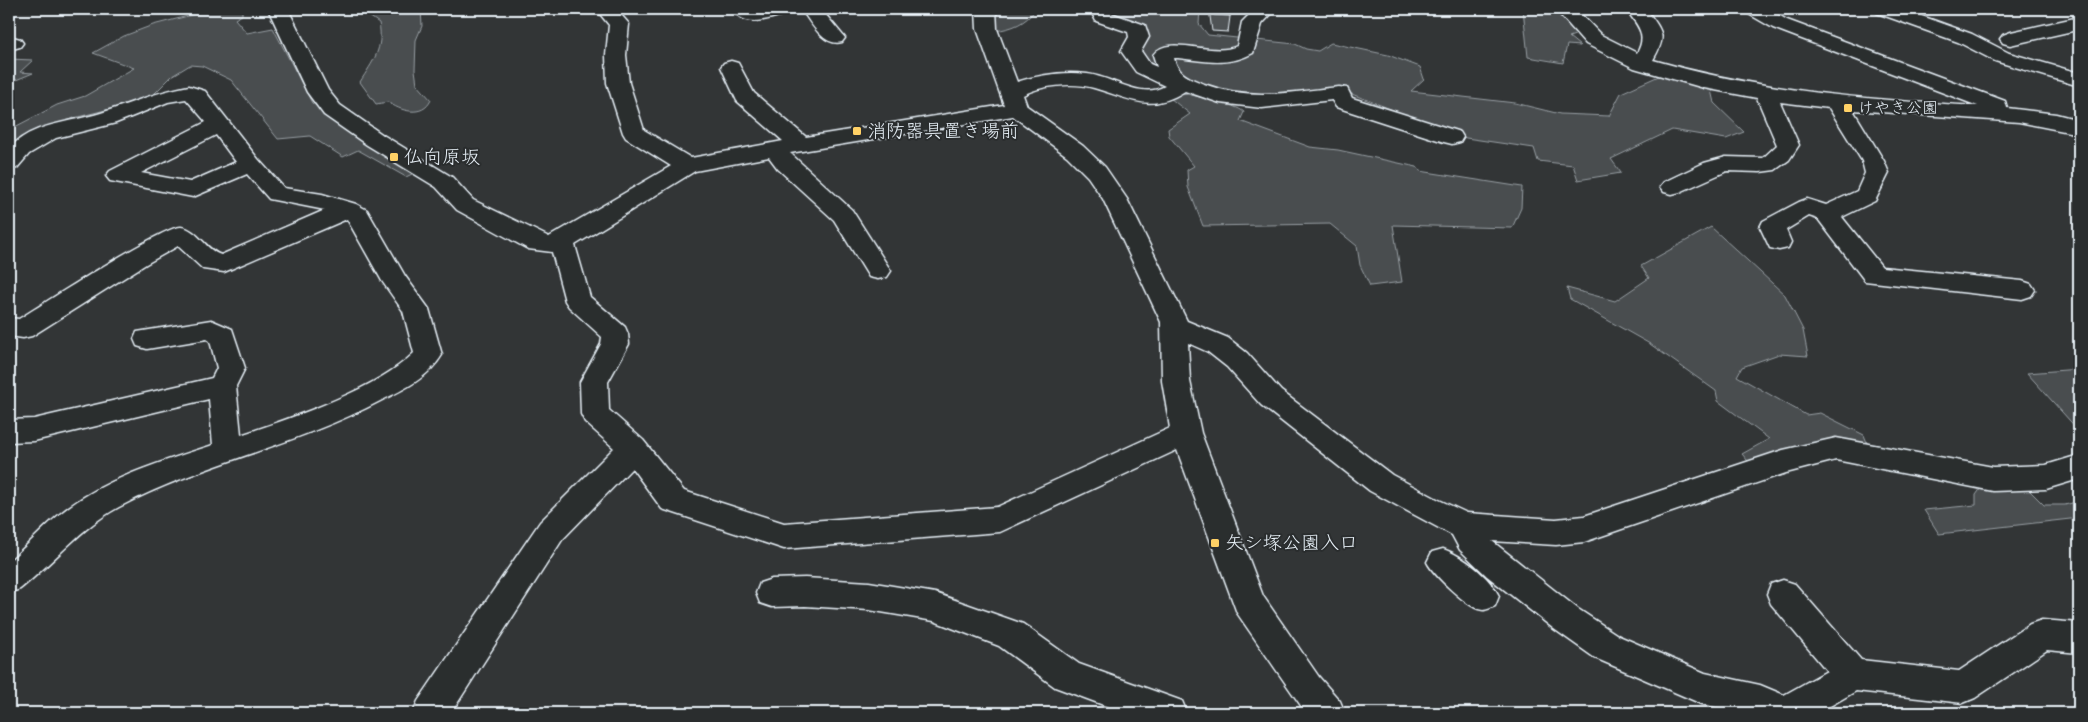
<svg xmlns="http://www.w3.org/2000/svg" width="2088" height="722" font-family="Mynerve,'Klee One',sans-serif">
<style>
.green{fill:#494d4f;stroke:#989fa4}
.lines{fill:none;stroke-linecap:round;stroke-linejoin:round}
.minor-casing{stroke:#e8f1f8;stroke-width:3}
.minor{fill:#2a2d2e;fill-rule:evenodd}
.wall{fill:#4f5355;stroke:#e8f1f8}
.building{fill:#5c6063;stroke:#e8f1f8}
.poi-dot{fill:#ffd166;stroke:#2a2d2e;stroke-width:2}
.labels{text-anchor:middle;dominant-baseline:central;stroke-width:4;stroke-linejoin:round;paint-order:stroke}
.far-poi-label{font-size:16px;fill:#e8f1f8;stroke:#2a2d2e;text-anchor:start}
.poi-label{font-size:19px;fill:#e8f1f8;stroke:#2a2d2e;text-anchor:start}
</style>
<rect width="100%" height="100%" fill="#323536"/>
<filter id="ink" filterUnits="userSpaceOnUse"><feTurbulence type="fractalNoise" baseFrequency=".02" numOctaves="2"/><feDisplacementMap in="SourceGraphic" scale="10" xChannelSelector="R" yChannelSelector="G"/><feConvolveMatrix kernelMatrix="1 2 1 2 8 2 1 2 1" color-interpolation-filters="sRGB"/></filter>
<g filter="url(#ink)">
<!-- green -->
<path class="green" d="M 215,9 L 242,9 L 242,15 L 235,19 L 247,33 L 273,28 L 312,103 L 414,173 L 406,177 L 358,150 L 343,157 L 310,136 L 278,139 L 231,80 L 202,66 L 190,65 L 172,76 L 154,94 L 117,107 L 74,118 L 36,134 L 9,161 L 9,130 L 57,105 L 85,96 L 134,68 L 93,53 L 124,36 L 153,25 Z
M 359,9 L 421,9 L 422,26 L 416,40 L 415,70 L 417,84 L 431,100 C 423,118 400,111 388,102 L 376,104 L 360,82 C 373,61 384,49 379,23 Z
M 993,9 L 1036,9 C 1025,24 1013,28 995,31 Z
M 1105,9 L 1200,9 L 1199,24 L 1208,35 L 1295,44 L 1306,49 L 1318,51 L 1331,43 L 1388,55 L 1420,67 L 1424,79 L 1411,91 L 1515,103 L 1560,114 L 1609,116 L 1621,93 L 1661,75 L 1711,90 L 1714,103 L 1744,132 L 1726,139 L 1672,130 L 1611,159 L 1621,173 L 1578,180 L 1573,165 L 1538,161 L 1534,148 L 1466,138 L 1336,88 L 1257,96 L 1225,94 L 1149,67 L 1136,51 L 1145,38 L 1107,15 Z
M 1523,9 L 1554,9 L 1578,34 L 1569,37 L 1580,46 L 1567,45 L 1563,63 L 1528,57 Z
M 9,59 L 33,60 L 20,72 L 33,73 L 16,80 L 9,76 Z
M 1183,93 C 1198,97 1235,104 1244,112 L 1240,121 L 1310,147 L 1338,150 L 1417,167 L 1420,171 L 1522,187 L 1521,208 L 1512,228 L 1393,225 L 1402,282 L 1370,286 L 1360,265 L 1357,246 L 1330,224 L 1203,226 L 1188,187 L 1187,170 L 1194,166 L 1169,136 L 1168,129 L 1190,114 L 1170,98 Z
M 1711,227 L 1785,295 L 1803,330 L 1808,356 L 1779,354 L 1742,367 L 1737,376 L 1806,415 L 1820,413 L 1864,435 L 1868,445 L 1754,468 L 1742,454 L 1769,439 L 1718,401 L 1716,391 L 1650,344 L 1570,299 L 1567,288 L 1615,301 L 1649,278 L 1641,266 Z
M 2079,369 L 2079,431 L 2027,373 Z
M 1984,484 L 2026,487 L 2044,505 L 2065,505 L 2079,501 L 2079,518 L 1939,534 L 1924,510 L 1976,505 L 1976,495 Z"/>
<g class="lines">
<defs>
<path id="minor" d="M 268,9 L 288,9 L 328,90 L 340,105 L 383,135 L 452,177 L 473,200 L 549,237 L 671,166 L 626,138 L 623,133 L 607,83 L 606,55 L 609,25 L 596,9 L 616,9 L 629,24 L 626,55 L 629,83 L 644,130 L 691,158 L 783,141 L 737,101 L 721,67 L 724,63 L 731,61 L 738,63 L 754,93 L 806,137 L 1004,105 L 977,29 L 976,9 L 996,9 L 997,29 L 1017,82 C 1039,75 1064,71 1087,74 C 1113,77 1141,100 1165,86 L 1136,72 L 1121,51 L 1129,37 L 1128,32 L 1096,21 L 1090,9 L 1110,9 L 1111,13 L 1145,25 L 1149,37 L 1141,51 L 1150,64 L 1157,67 L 1153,55 C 1168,33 1212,58 1237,46 L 1242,22 L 1255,9 L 1276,9 L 1262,24 L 1253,53 C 1228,67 1205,61 1178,58 L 1174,58 C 1178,75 1190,78 1204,84 C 1250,101 1292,92 1339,87 L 1347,88 L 1352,98 L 1460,132 L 1463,137 L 1460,142 L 1452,144 L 1444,142 L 1336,107 L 1332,100 L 1262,108 L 1220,103 L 1185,91 C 1149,114 1130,98 1094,88 C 1074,82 1041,85 1023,95 L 1027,106 L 1083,146 L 1105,167 L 1127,199 L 1187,321 L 1228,338 L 1247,353 L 1281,391 L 1392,475 L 1439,500 L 1467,513 L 1556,519 L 1584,516 L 1783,450 L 1836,438 L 1993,467 L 2046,465 L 2079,455 L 2079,479 L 2046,489 L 1993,491 L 1836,460 L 1786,473 L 1584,542 L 1556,545 L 1492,541 L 1578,609 L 1619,636 L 1705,673 L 1760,685 L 1784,695 L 1827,671 L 1771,604 L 1767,594 L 1771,584 L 1783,580 L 1795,584 L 1861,660 L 1959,671 L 2030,624 L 2042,620 L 2079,623 L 2079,653 L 2047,650 L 1975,698 L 1963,703 L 1856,691 L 1818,713 L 1743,713 L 1702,704 L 1595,658 L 1554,629 L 1487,576 L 1460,550 L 1452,535 L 1370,491 L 1261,405 L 1227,367 L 1208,352 L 1188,343 L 1190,381 L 1201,433 L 1263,596 L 1319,677 L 1340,701 L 1345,713 L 1306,713 L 1237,613 L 1177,450 L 1000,532 L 784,549 L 662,509 L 632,468 L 562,540 L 451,713 L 413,713 L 418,701 L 540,522 L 614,448 L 585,422 L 581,414 L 580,382 L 601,344 L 602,337 L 569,307 L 565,301 L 552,252 L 528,249 L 457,210 L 436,187 L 367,145 L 324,115 L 307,92 ZM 1013,116 L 1067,156 L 1088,177 L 1103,199 L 1161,322 L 1162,381 L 1170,428 L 997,507 L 784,523 L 684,491 L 643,440 L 609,410 L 608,382 L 629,344 L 628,334 L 625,327 L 590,297 L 575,245 L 695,171 L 769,157 L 778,169 L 834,220 L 869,277 L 878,279 L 887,277 L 891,271 L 852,210 L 790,153 Z
M 732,9 L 793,9 L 790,13 C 769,18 746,30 732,9 Z
M 801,9 L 821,9 L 845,38 L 842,42 C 824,47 811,23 801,9 Z
M 1555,9 L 1576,9 L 1601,35 L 1637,53 C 1648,34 1637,25 1626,9 L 1646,9 C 1662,32 1668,34 1653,60 C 1760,91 1868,100 1978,106 L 1773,28 L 1747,13 L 1744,9 L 1768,9 L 1787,20 L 2005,101 L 2007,108 L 2056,114 L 2079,120 L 2079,134 L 2019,122 L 1853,110 L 1884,161 L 1889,173 L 1875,201 L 1842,217 L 1882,267 L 2022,281 L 2031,284 L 2035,290 L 2031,296 L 2022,299 L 1865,281 L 1818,219 L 1809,216 L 1786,230 L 1791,242 L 1788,248 L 1779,250 L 1770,248 L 1760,227 L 1763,221 L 1799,202 L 1807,199 L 1826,205 L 1857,191 L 1865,173 L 1862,161 L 1829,108 L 1780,102 L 1799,145 L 1789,160 L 1775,170 L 1760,172 L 1727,171 L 1680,192 L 1672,194 L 1664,192 L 1660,187 L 1664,182 L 1704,163 L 1726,157 L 1763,158 L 1777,145 L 1757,98 L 1704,88 L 1634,68 L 1586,44 Z
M 1874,9 L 1902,9 L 1972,34 L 2009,53 L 2079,73 L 2079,86 L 1995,61 L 1958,42 L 1877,13 Z
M 2079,17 L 2079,29 L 2077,30 L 2010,45 L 2003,43 L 2000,39 L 2003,35 L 2011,32 Z
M 13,37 L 20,39 L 23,43 L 20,47 L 9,50 L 9,38 Z
M 189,86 L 205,91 L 258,159 L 284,188 L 322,194 L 356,204 L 367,210 L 405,276 L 429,309 L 442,355 C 429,377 405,389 382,400 C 298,445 203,463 119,507 C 81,527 54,562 20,589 L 9,593 L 9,561 C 30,544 47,523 69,507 C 110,477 164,461 213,445 L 209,399 L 34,441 L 9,442 L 9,420 L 34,419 L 212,378 L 217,368 L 210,341 L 207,339 L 147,349 L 137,346 L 134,339 L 137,332 L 211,320 L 232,329 L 245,368 L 236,386 L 241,435 C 291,418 376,390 414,353 L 403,311 L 382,281 L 347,219 L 224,272 L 203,269 L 178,246 L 146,264 L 32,336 L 23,338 L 9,336 L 9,318 L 19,319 C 42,305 163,226 181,227 C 198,229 206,251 221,255 L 325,210 L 269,199 L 247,174 L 193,197 L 110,181 L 106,176 L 110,171 L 206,122 L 186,99 L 168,102 L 116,123 L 56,138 L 29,154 L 17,168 L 9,170 L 9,149 C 31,123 70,123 101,113 C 132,103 156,92 189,86 ZM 216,135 L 236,162 L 190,182 L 141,173 Z
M 1443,549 C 1463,556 1490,577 1499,596 L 1495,606 C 1492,607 1487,610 1483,610 C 1469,610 1433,574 1427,562 L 1432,552 Z
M 805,578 L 869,582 L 935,593 L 1023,624 L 1079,664 L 1182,701 L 1187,713 L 1125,713 L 1055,687 L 999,646 L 934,621 L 869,610 L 805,606 L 772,607 L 760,603 L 756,593 L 760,583 L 772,579 Z"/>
</defs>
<!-- minor casing -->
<use href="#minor" class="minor-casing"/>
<!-- minor -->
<use href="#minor" class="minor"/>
</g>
<!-- wall -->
<path class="wall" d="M 1209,9 L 1231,9 L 1228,32 L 1212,31 Z"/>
<!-- building -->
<path class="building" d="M 1213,9 L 1231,9 L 1230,16 L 1214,15 Z"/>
</g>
<!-- markers -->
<g class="poi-dot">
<rect x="1843" y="103" width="10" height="10" rx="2.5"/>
<rect x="852" y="126" width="10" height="10" rx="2.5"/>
<rect x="389" y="152" width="10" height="10" rx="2.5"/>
<rect x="1210" y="538" width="10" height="10" rx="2.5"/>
</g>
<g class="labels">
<!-- far-poi labels -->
<g class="far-poi-label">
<text x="1858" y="108">けやき公園</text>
</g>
<!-- poi labels -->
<g class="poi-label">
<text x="867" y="131">消防器具置き場前</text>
<text x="404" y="157">仏向原坂</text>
<text x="1225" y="543">矢シ塚公園入口</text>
</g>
</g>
<!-- margin -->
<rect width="2088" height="722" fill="none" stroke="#2a2d2e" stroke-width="30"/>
<rect x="15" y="15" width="2058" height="692" fill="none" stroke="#e8f1f8" stroke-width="2" filter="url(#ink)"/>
</svg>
